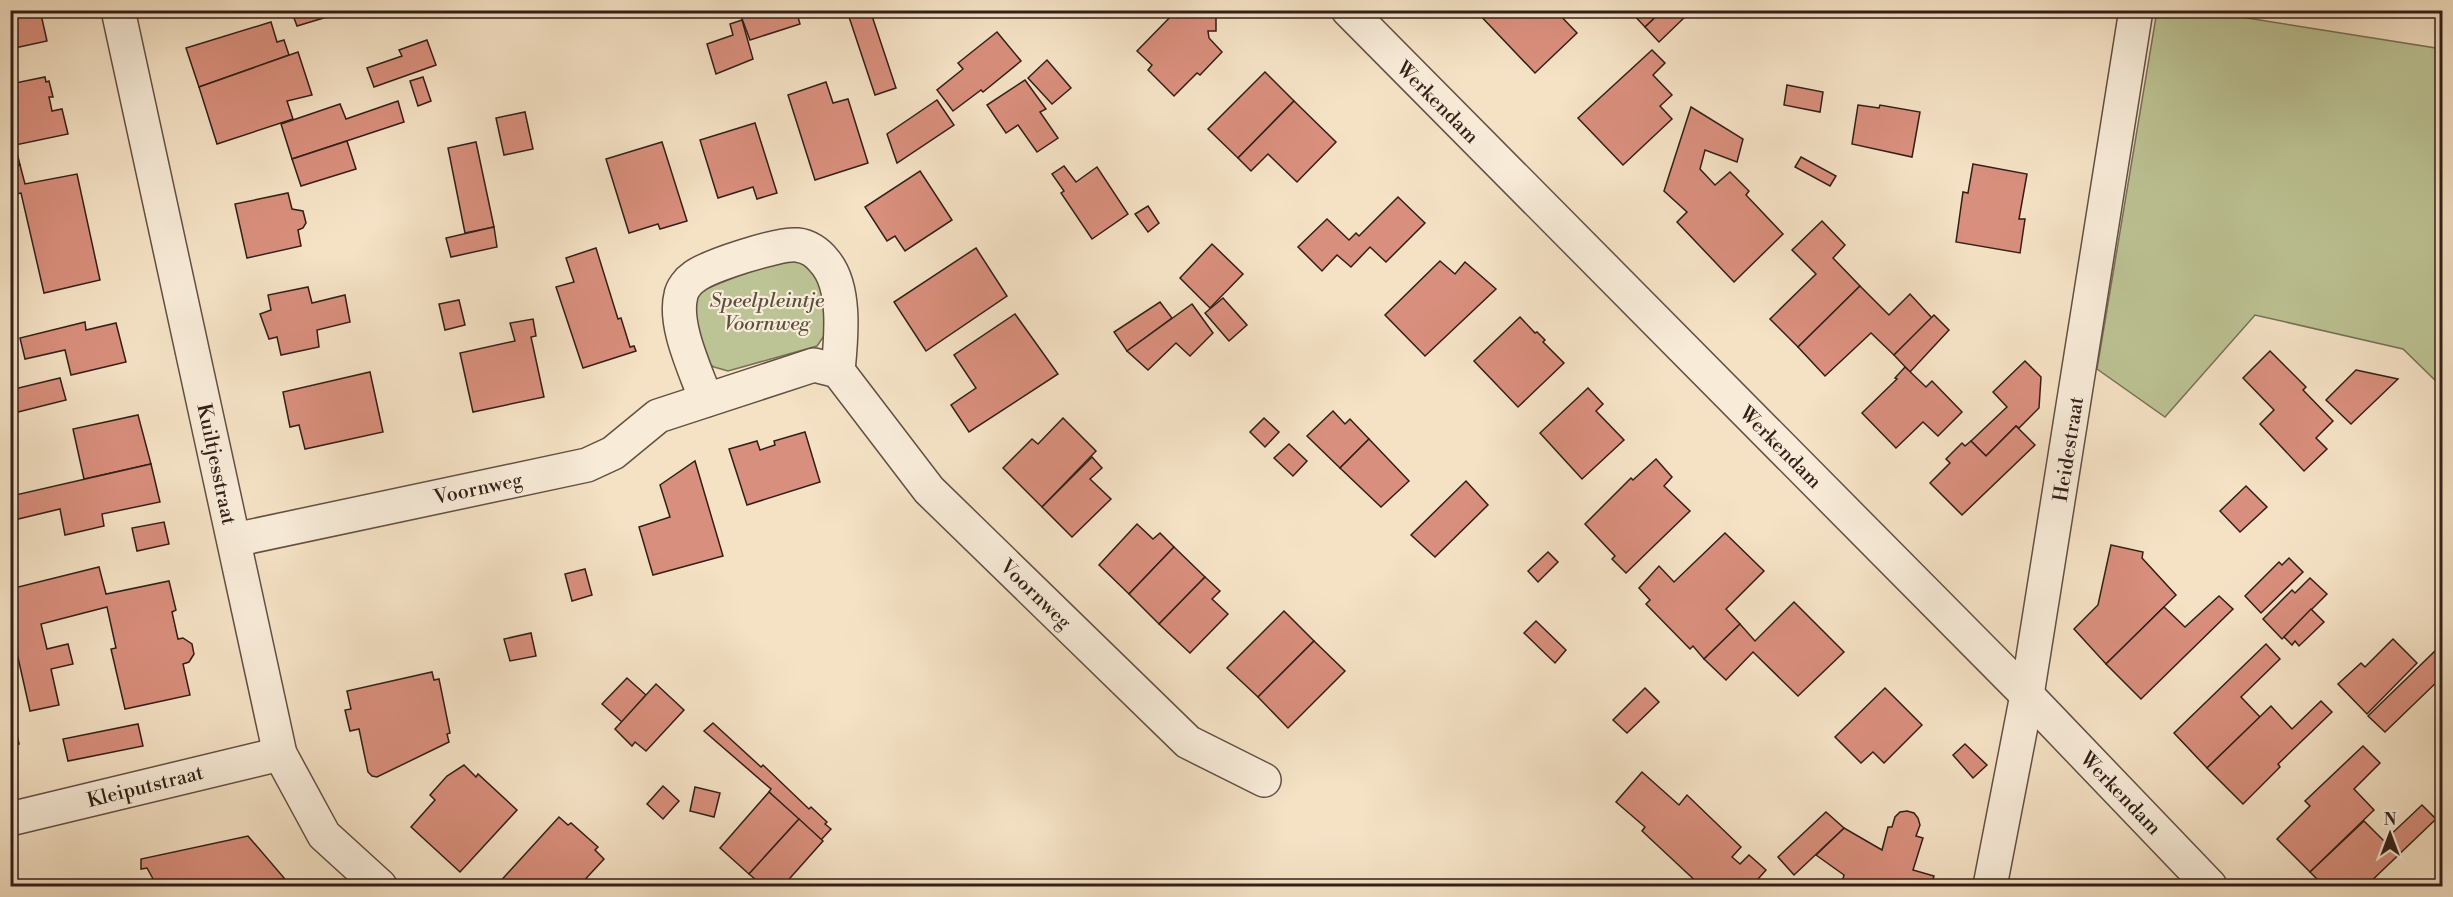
<svg xmlns="http://www.w3.org/2000/svg" width="2453" height="897" viewBox="0 0 2453 897" font-family="'Libre Bodoni',serif">
<style>
.green{fill:#bcc394;stroke:#777156;stroke-width:1.5}
.building{fill:#d98f7d;stroke:#321f18;stroke-width:1.5}
.lines{fill:none;stroke-linecap:round;stroke-linejoin:round}
.street-casing{stroke:#635043;stroke-width:36}
.street{stroke:#f8ecd9;stroke-width:33}
.labels{text-anchor:middle;stroke-width:4.5;stroke-linejoin:round;paint-order:stroke}
.street-label{font-size:20px;fill:#321f18;stroke:#f8ecd9}
.park-label{font-size:20px;font-style:italic;fill:#5b503d;stroke:#f8ecd9}
</style>
<rect width="100%" height="100%" fill="#f5e2c5"/>
<filter id="stains"><feTurbulence type="fractalNoise" baseFrequency=".00333" numOctaves="4"/><feColorMatrix values="0 0 0 0 .2 0 0 0 0 .09 0 0 0 0 .02 0 0 0 .5 -.17"/></filter>
<radialGradient id="worn" r=".72"><stop offset=".6" stop-color="#630" stop-opacity="0"/><stop offset="1" stop-color="#630" stop-opacity=".3"/></radialGradient>
<g class="green">
<polygon points="2157,11 2203,11 2442,49 2442,387 2403,349 2255,315 2165,417 2097,369"/>
<polygon points="795,257 814,265 826,293 830,327 817,346 728,371 714,367 704,361 692,296 701,285"/>
</g>
<g class="building">
<polygon points="10,10 40,10 47,41 10,49"/>
<polygon points="291,10 350,10 297,26"/>
<polygon points="756,10 796,10 800,24 750,40 741,16"/>
<polygon points="859,10 870,10 896,88 875,95 848,14"/>
<polygon points="1177,10 1216,10 1216,31 1208,31 1209,38 1222,52 1200,75 1197,73 1174,96 1148,70 1152,65 1137,51"/>
<polygon points="1475,10 1555,10 1577,33 1535,73"/>
<polygon points="1629,10 1663,10 1645,27"/>
<polygon points="1663,10 1683,10 1687,15 1659,42 1645,27"/>
<polygon points="742,20 753,59 716,74 707,44 733,35 730,24"/>
<polygon points="271,22 277,42 284,40 289,55 199,87 186,48"/>
<polygon points="997,32 1021,61 983,92 981,90 953,111 937,90 963,69 958,63"/>
<polygon points="427,40 436,65 374,87 367,68 402,56 399,50"/>
<polygon points="1652,50 1665,63 1653,75 1672,95 1660,106 1672,119 1623,165 1578,118"/>
<polygon points="298,52 312,95 287,101 293,119 217,144 199,87"/>
<polygon points="1047,60 1071,88 1052,104 1028,78"/>
<polygon points="1265,72 1294,101 1238,158 1208,129"/>
<polygon points="45,77 46,82 49,81 53,97 49,97 52,111 62,109 68,134 15,145 20,165 10,167 10,84"/>
<polygon points="423,77 431,101 418,106 410,81"/>
<polygon points="1025,80 1046,109 1040,112 1058,138 1037,152 1018,125 1006,133 987,105"/>
<polygon points="826,82 833,103 848,99 868,163 815,180 788,95"/>
<polygon points="1787,85 1823,92 1820,112 1784,105"/>
<polygon points="937,100 954,125 897,163 887,134"/>
<polygon points="398,101 404,122 292,159 281,124 340,104 346,119"/>
<polygon points="1294,101 1336,142 1297,182 1268,154 1251,171 1238,158"/>
<polygon points="1858,105 1879,108 1880,105 1920,112 1912,157 1852,144"/>
<polygon points="1691,107 1743,139 1737,162 1705,150 1700,169 1715,185 1730,172 1749,191 1746,195 1783,234 1734,282 1677,222 1687,212 1664,191"/>
<polygon points="525,112 533,149 504,155 496,118"/>
<polygon points="755,123 777,193 757,199 753,187 718,198 700,140"/>
<polygon points="347,141 356,169 301,186 292,159"/>
<polygon points="476,142 494,227 465,233 448,148"/>
<polygon points="662,142 687,221 660,229 658,224 629,233 606,159"/>
<polygon points="1801,157 1836,176 1830,186 1795,167"/>
<polygon points="1973,164 2027,174 2019,219 2025,219 2020,253 1956,242 1963,192 1968,193"/>
<polygon points="20,165 25,184 77,174 100,280 44,293 21,193 10,195 10,167"/>
<polygon points="1064,166 1076,182 1097,167 1128,214 1092,239 1061,193 1064,191 1052,174"/>
<polygon points="920,171 952,220 905,251 895,236 887,241 865,207"/>
<polygon points="288,193 292,209 303,211 306,223 303,228 298,230 301,246 247,258 235,204"/>
<polygon points="1398,197 1425,223 1386,262 1370,247 1351,267 1337,255 1322,271 1298,247 1327,219 1349,240 1356,233 1359,236"/>
<polygon points="1148,206 1159,223 1148,232 1135,214"/>
<polygon points="1822,221 1845,245 1833,258 1860,286 1798,347 1770,319 1816,274 1792,250"/>
<polygon points="494,227 497,247 451,257 446,238"/>
<polygon points="1212,244 1243,274 1210,308 1180,278"/>
<polygon points="596,248 618,319 621,318 630,347 634,346 636,351 583,368 556,287 574,282 566,258"/>
<polygon points="976,248 1007,296 926,351 894,302"/>
<polygon points="1440,261 1455,274 1465,262 1496,289 1425,356 1385,315"/>
<polygon points="1860,286 1889,315 1910,294 1932,318 1894,355 1871,333 1825,376 1798,347"/>
<polygon points="308,287 312,303 345,295 350,322 317,330 319,347 281,355 277,337 269,339 260,314 271,310 268,295"/>
<polygon points="1223,298 1247,325 1229,341 1205,313"/>
<polygon points="459,300 465,325 445,330 439,304"/>
<polygon points="1160,302 1172,318 1127,351 1114,332"/>
<polygon points="1192,304 1213,333 1190,356 1176,343 1148,370 1127,351"/>
<polygon points="1015,314 1058,374 969,432 951,405 976,388 954,355"/>
<polygon points="1934,315 1949,330 1910,372 1894,355"/>
<polygon points="1520,317 1535,333 1537,332 1545,340 1543,342 1564,363 1518,407 1474,361"/>
<polygon points="533,319 536,336 531,337 544,397 473,412 460,353 515,341 510,323"/>
<polygon points="85,322 86,330 116,323 126,362 71,375 65,350 25,359 20,338"/>
<polygon points="2270,351 2306,387 2303,390 2333,421 2316,438 2327,449 2304,471 2260,424 2274,410 2243,378"/>
<polygon points="2025,361 2041,377 2039,408 2019,428 2016,426 1986,456 1971,441 2007,407 1993,392"/>
<polygon points="1905,367 1926,387 1932,381 1962,412 1938,436 1923,422 1896,448 1862,413 1897,379 1895,378"/>
<polygon points="2356,370 2398,379 2351,424 2326,400"/>
<polygon points="370,372 383,432 305,449 299,425 290,427 283,392"/>
<polygon points="60,378 66,400 10,414 10,390"/>
<polygon points="1588,388 1603,404 1596,411 1624,440 1582,479 1540,433"/>
<polygon points="1333,411 1345,424 1350,419 1369,439 1340,468 1307,436"/>
<polygon points="138,415 151,464 84,479 73,429"/>
<polygon points="1063,418 1096,451 1042,507 1003,468 1032,439 1038,444"/>
<polygon points="1264,418 1279,432 1265,447 1250,432"/>
<polygon points="2016,426 2035,445 1962,515 1930,483 1950,463 1946,459 1962,443 1965,446 1971,441 1986,456"/>
<polygon points="805,432 820,482 747,505 729,449 757,441 760,450 775,445 774,441"/>
<polygon points="1369,439 1409,481 1381,507 1340,468"/>
<polygon points="1289,444 1307,461 1293,476 1274,458"/>
<polygon points="1092,457 1102,468 1090,479 1111,499 1072,537 1042,507"/>
<polygon points="1656,459 1672,477 1664,486 1690,511 1626,573 1612,559 1615,556 1585,524 1631,478 1633,480"/>
<polygon points="695,461 723,556 653,575 639,527 670,517 660,485"/>
<polygon points="151,464 160,502 102,514 104,526 65,535 60,509 10,521 11,496"/>
<polygon points="1466,481 1488,505 1435,557 1411,535"/>
<polygon points="2246,486 2267,507 2240,532 2220,511"/>
<polygon points="164,522 169,544 137,551 132,528"/>
<polygon points="1137,524 1153,539 1160,533 1174,547 1129,594 1099,565"/>
<polygon points="1725,533 1764,571 1726,609 1740,624 1704,659 1693,646 1690,649 1646,604 1650,600 1639,588 1659,566 1674,582"/>
<polygon points="2111,545 2143,552 2142,558 2176,595 2106,664 2074,629 2098,605"/>
<polygon points="1174,547 1205,577 1159,624 1129,594"/>
<polygon points="1548,552 1558,562 1538,582 1528,571"/>
<polygon points="2289,558 2303,572 2261,613 2245,596 2279,562 2282,565"/>
<polygon points="99,567 106,594 169,581 176,610 172,612 178,639 183,638 192,644 194,654 189,662 183,664 190,695 125,709 111,649 116,648 107,607 41,624 47,649 68,644 73,664 51,669 59,705 30,711 10,622 10,589"/>
<polygon points="585,569 592,595 572,601 565,574"/>
<polygon points="1205,577 1220,591 1212,599 1228,614 1190,653 1159,624"/>
<polygon points="2310,578 2327,594 2282,639 2263,619 2292,590 2295,593"/>
<polygon points="2219,596 2233,609 2141,699 2106,664 2164,607 2185,627"/>
<polygon points="1794,602 1844,652 1798,696 1753,652 1726,680 1704,659 1740,624 1755,641"/>
<polygon points="2311,609 2324,622 2299,646 2295,641 2292,645 2284,637"/>
<polygon points="1284,611 1314,641 1258,697 1227,668"/>
<polygon points="1536,621 1566,650 1555,663 1524,633"/>
<polygon points="531,633 536,656 510,661 504,639"/>
<polygon points="2393,639 2417,663 2367,714 2338,684 2361,663 2365,667"/>
<polygon points="2442,640 2442,677 2385,732 2368,716 2438,648 2437,646"/>
<polygon points="1314,641 1345,671 1288,728 1258,697"/>
<polygon points="2266,644 2280,659 2241,697 2260,717 2207,768 2174,733"/>
<polygon points="432,672 434,680 439,679 450,733 447,734 449,742 377,777 372,776 368,772 359,729 350,731 345,710 351,709 347,691"/>
<polygon points="627,678 646,695 622,722 602,704"/>
<polygon points="656,684 684,710 646,751 635,742 632,746 615,729"/>
<polygon points="1645,688 1659,702 1627,733 1613,720"/>
<polygon points="1885,688 1922,725 1884,763 1873,752 1861,763 1835,737"/>
<polygon points="2321,701 2332,712 2278,764 2280,767 2243,804 2207,768 2271,706 2292,729"/>
<polygon points="10,708 19,744 10,746"/>
<polygon points="713,723 761,767 763,765 809,809 811,807 827,822 825,824 831,829 821,840 769,792 771,789 704,731"/>
<polygon points="138,724 143,746 68,761 63,739"/>
<polygon points="1965,744 1987,765 1973,778 1953,755"/>
<polygon points="2363,746 2380,763 2354,789 2374,810 2310,872 2277,839 2310,806 2305,801"/>
<polygon points="464,765 476,777 478,774 517,810 460,872 411,827 435,800 430,795 447,776"/>
<polygon points="1642,772 1679,805 1687,795 1741,847 1732,857 1740,864 1749,855 1766,870 1758,879 1761,882 1757,886 1701,886 1642,831 1645,827 1616,802"/>
<polygon points="663,786 679,801 663,819 647,804"/>
<polygon points="695,787 720,793 714,817 690,811"/>
<polygon points="769,792 799,819 749,874 720,848"/>
<polygon points="2422,805 2436,819 2366,886 2324,886 2310,872 2364,821 2384,841"/>
<polygon points="1907,811 1914,813 1918,818 1920,825 1916,836 1923,838 1913,870 1934,876 1931,886 1841,886 1844,875 1816,855 1844,828 1882,850 1888,827 1892,827 1895,817 1900,812"/>
<polygon points="1826,812 1844,828 1794,875 1778,857"/>
<polygon points="559,817 568,825 571,823 598,847 595,850 604,859 579,886 496,886"/>
<polygon points="799,819 823,841 783,886 763,886 749,874"/>
<polygon points="248,836 285,879 192,886 157,886 147,868 141,869 141,859"/>
</g>
<g class="lines">
<defs>
<g id="street">
<polyline points="118,10 280,754 324,835 380,886"/>
<polyline points="1348,10 2027,695 2210,886"/>
<path d="M706,400C696,371 673,325 681,295C682,289 688,281 694,277C708,266 779,243 797,245C808,246 818,253 824,261C847,286 841,340 838,371"/>
<polyline points="234,540 587,465 613,453 658,416 814,365 838,371 929,490 1188,742 1264,780"/>
<polyline points="10,819 280,754"/>
<polyline points="1990,886 2027,695 2136,10"/>
</g>
</defs>
<use href="#street" class="street-casing"/>
<use href="#street" class="street"/>
</g>
<g class="labels">
<g class="street-label">
<text transform="translate(1438 102) rotate(45)" y="7">Werkendam</text>
<text transform="translate(1781 447) rotate(45)" y="7">Werkendam</text>
<text transform="translate(2068 449) rotate(-81)" y="7">Heidestraat</text>
<text transform="translate(217 464) rotate(78)" y="7">Kuiltjesstraat</text>
<text transform="translate(478 488) rotate(-12)" y="7">Voornweg</text>
<text transform="translate(1036 594) rotate(44)" y="7">Voornweg</text>
<text transform="translate(145 786) rotate(-14)" y="7">Kleiputstraat</text>
<text transform="translate(2121 793) rotate(46)" y="7">Werkendam</text>
</g>
<g class="park-label">
<text x="767" y="307">Speelpleintje<tspan x="767" dy="23">Voornweg</tspan></text>
</g>
</g>
<rect width="2453" height="897" fill="none" stroke="#f5e2c5" stroke-width="36"/>
<rect x="12" y="12" width="2429" height="873" fill="none" stroke="#321f18" stroke-width="3"/>
<rect x="18" y="18" width="2417" height="861" fill="none" stroke="#321f18" stroke-width="1.5"/>
<g transform="translate(2390 834)" stroke="#f8ecd9" stroke-width="4.5" paint-order="stroke">
<path d="M0-4.5L10 22L0 15L-10 22Z" fill="#321f18"/>
<text y="-9" font-size="16" font-weight="bold" text-anchor="middle" fill="#321f18">N</text>
</g>
<rect width="100%" height="100%" filter="url(#stains)"/>
<rect width="100%" height="100%" fill="url(#worn)"/>
</svg>
